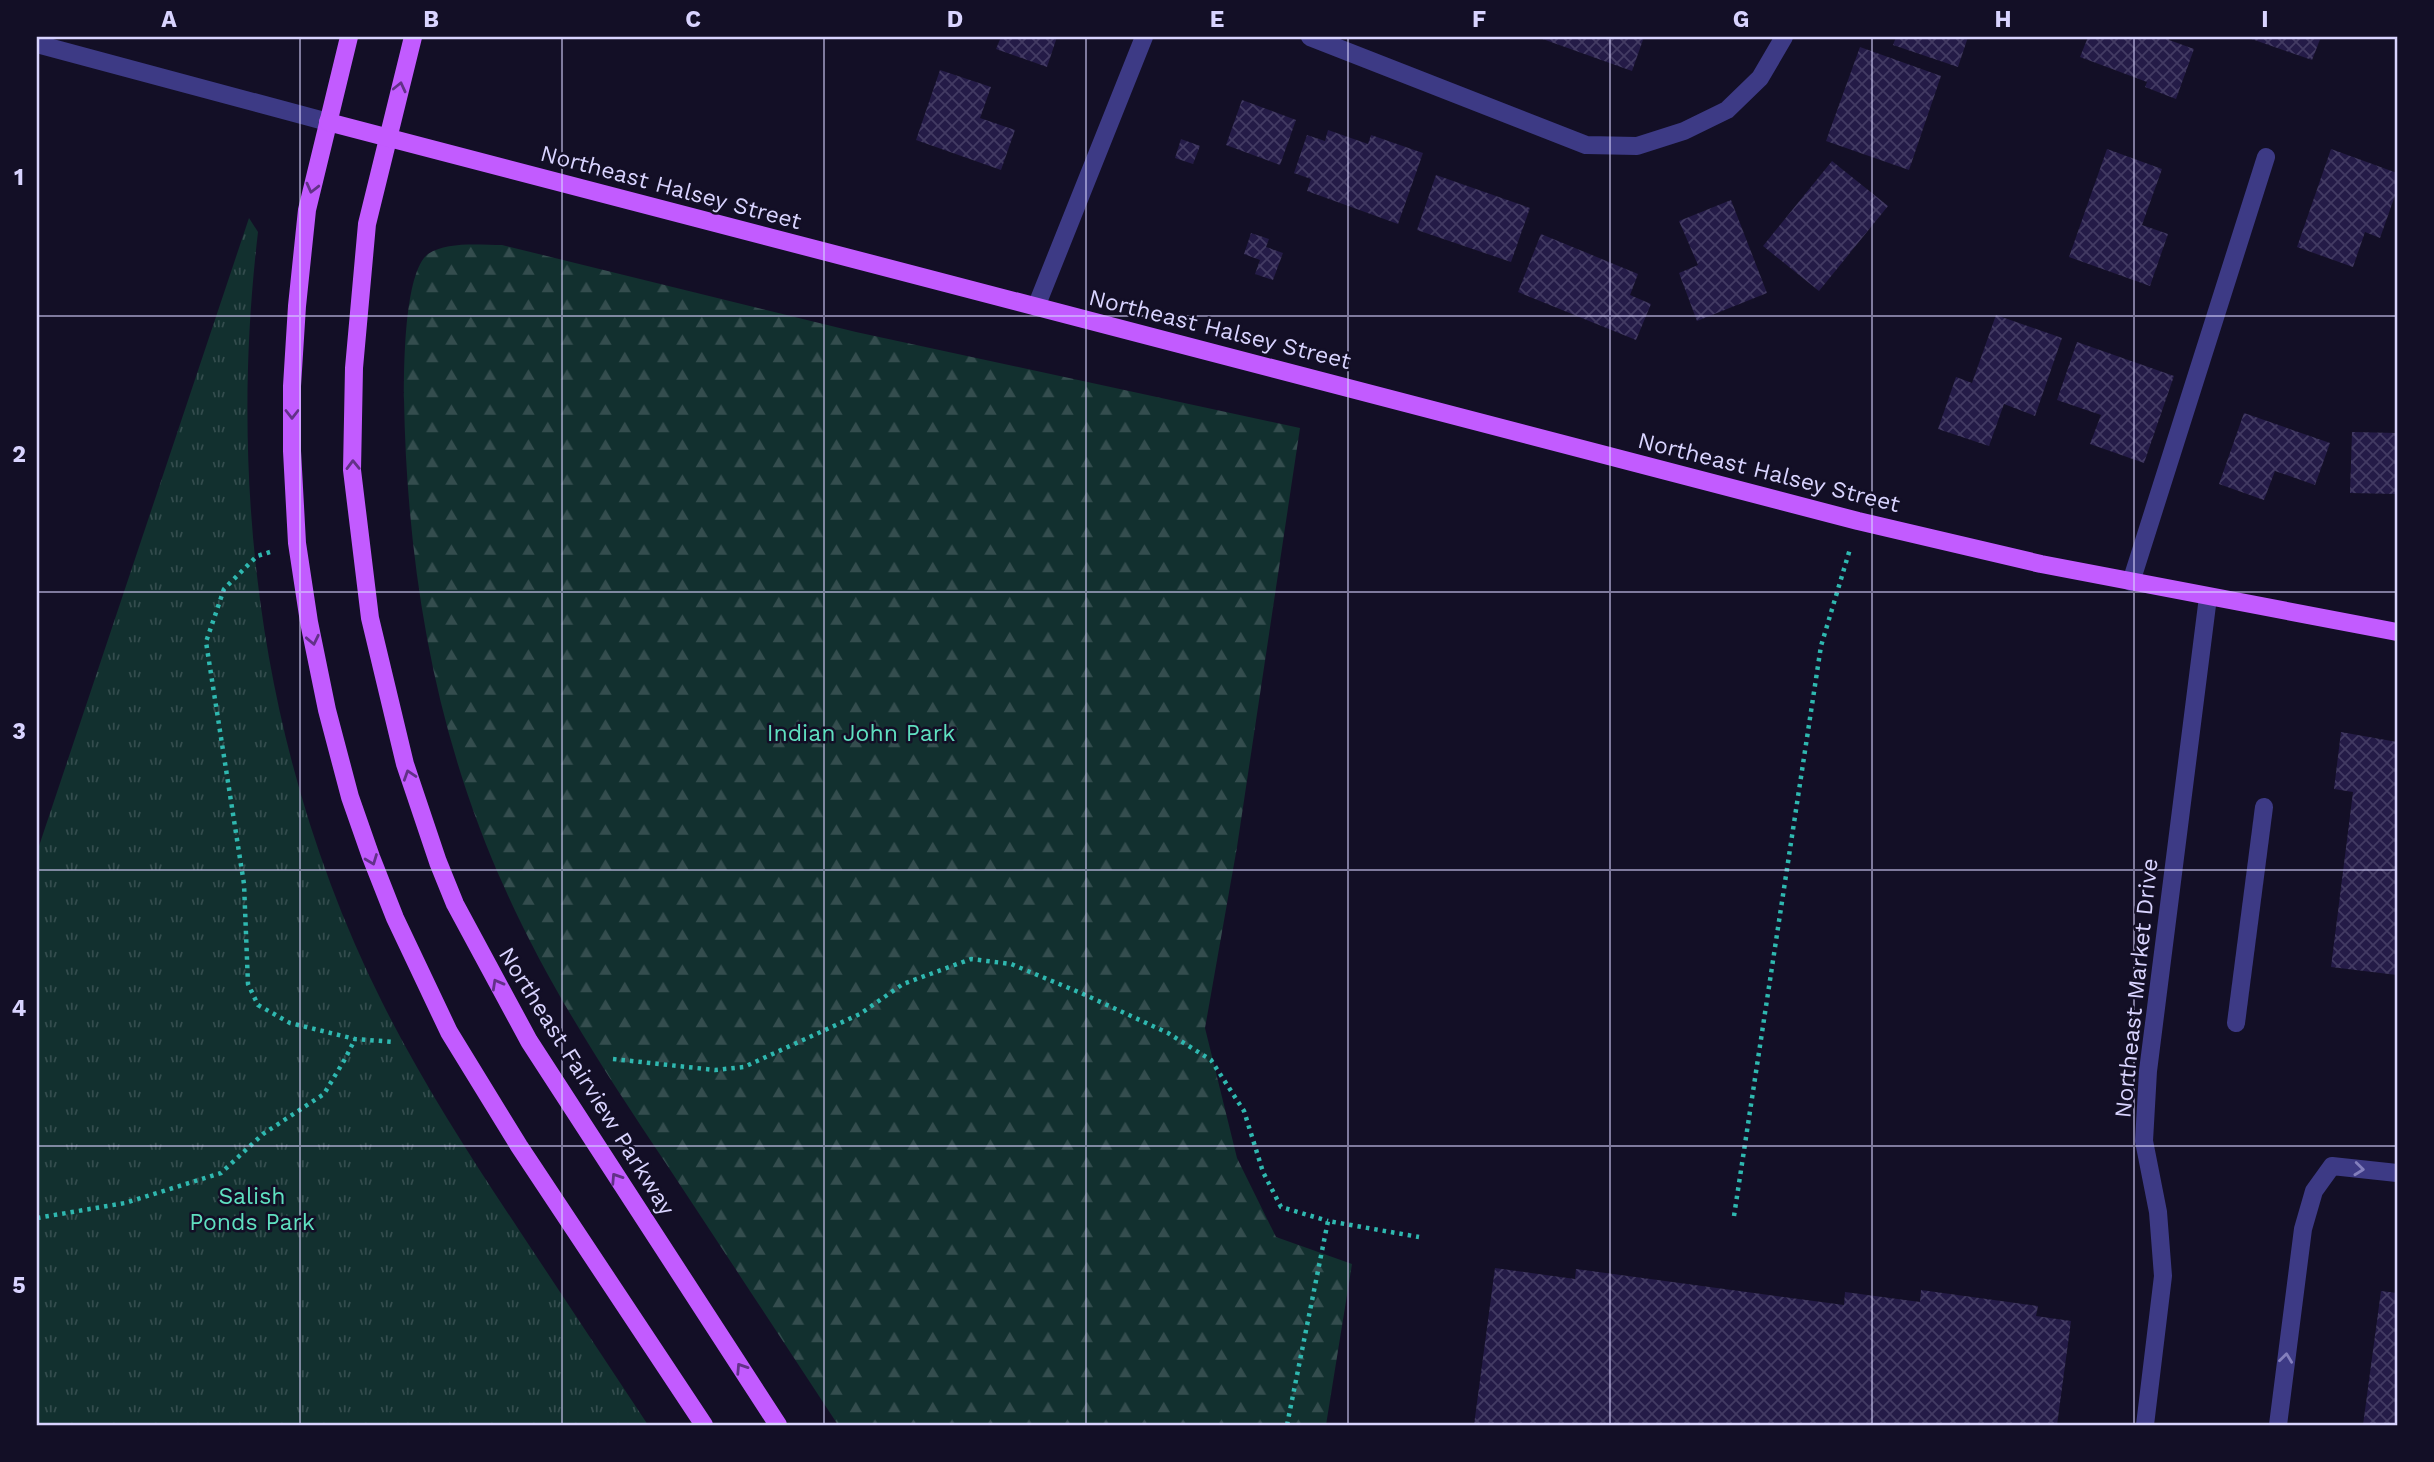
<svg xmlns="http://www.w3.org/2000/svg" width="2434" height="1462" viewBox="0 0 2434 1462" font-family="'Work Sans',sans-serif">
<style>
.grass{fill:url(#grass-tufts)}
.forest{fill:url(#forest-firs)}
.building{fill:url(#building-cross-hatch)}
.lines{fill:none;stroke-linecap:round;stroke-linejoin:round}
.path{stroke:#2fb8b0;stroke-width:4.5;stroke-dasharray:3.5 5;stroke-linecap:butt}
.minor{stroke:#3d3a85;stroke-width:18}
.major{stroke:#c25bff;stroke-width:18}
.oneway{stroke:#623188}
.oneway2{stroke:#837fbc}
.grid{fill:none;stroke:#d9d4ff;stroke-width:2;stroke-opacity:0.55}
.labels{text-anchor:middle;stroke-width:5;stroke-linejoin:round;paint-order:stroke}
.street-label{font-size:23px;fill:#d9d4ff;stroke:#130f26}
.park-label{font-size:23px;fill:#5fe0c0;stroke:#130f26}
.neatline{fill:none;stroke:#d9d4ff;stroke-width:2.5}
.grid-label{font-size:23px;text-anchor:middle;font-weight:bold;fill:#d9d4ff}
</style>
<defs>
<pattern id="grass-tufts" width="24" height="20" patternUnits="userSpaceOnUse" patternTransform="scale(1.75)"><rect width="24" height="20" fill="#12302f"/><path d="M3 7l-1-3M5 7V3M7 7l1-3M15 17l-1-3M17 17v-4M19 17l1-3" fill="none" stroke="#344d4e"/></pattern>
<pattern id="forest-firs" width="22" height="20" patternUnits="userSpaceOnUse" patternTransform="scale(1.75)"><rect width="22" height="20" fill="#12302f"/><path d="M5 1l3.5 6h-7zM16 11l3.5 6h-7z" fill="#344d4e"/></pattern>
<pattern id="building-cross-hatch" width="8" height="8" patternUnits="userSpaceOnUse" patternTransform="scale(1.75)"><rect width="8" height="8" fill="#241b47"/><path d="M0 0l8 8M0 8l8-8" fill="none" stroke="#433b63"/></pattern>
</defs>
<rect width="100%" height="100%" fill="#130f26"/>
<path class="grass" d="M249,218L258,232C227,494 263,764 382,1002C422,1082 470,1156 519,1230C562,1295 605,1360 648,1425H37V852Z"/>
<path class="forest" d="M502,245L856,332L1300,428L1237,847L1205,1028L1237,1158L1276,1237L1352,1264L1326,1425H838C781,1338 723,1250 665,1162C607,1075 549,987 506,891C435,736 407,569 404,399C404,369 404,272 428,254C447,241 481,245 502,245Z"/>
<g class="building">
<polygon points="1001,37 1057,37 1047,67 996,49"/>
<polygon points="1537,37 1644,37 1632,71"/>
<polygon points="1896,37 1968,37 1958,67 1893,45"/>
<polygon points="2088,37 2171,37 2169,40 2194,49 2176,99 2145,87 2147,82 2080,57"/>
<polygon points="2246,37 2321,37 2312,60"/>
<polygon points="1860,47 1941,76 1909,170 1826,141"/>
<polygon points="940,70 991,87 980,118 1015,130 1001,170 916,140"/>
<polygon points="1242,100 1296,120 1280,165 1226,145"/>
<polygon points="1328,130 1368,144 1371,135 1423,153 1398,224 1307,191 1311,179 1294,173 1307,135 1325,141"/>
<polygon points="1181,139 1200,146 1193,164 1175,158"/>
<polygon points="2107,149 2162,169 2142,225 2168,234 2150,286 2069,257"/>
<polygon points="2331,149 2397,173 2397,190 2380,238 2365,232 2353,267 2297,247"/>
<polygon points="1832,161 1888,206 1819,291 1763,246"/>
<polygon points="1436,175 1530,208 1511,262 1417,230"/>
<polygon points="1731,200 1767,293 1697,321 1679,273 1698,265 1679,221"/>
<polygon points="1251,233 1269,239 1266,247 1283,253 1273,280 1255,274 1260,260 1244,254"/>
<polygon points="1541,234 1638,274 1630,295 1651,304 1636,340 1518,292"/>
<polygon points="1996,315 2062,338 2035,416 2004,404 1989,446 1938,429 1956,377 1972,383"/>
<polygon points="2077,342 2174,376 2144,463 2090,444 2101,415 2057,400"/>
<polygon points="2244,413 2330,443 2315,485 2275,471 2264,500 2219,484"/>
<polygon points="2352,432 2397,433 2397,494 2350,493"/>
<polygon points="2341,732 2397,742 2397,975 2331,967 2353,792 2334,789"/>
<polygon points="1495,1268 1575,1279 1576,1269 1844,1305 1845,1292 1920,1302 1921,1290 2038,1306 2036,1316 2071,1321 2057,1425 1474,1425"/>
<polygon points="2381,1291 2397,1293 2397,1425 2363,1425"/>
</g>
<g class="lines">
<g class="path">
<polyline points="270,552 257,556 224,589 206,642 244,884 248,984 258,1005 290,1023 355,1039 394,1042"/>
<polyline points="613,1059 715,1070 744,1067 860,1014 903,984 971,959 1011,964 1081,993 1168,1033 1211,1060 1244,1111 1263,1172 1281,1207 1328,1221"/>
<polyline points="1734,1216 1821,646 1850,549"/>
<polyline points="37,1218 125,1203 221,1173 263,1134 324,1094 345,1059 355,1039"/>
<polyline points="1287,1425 1328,1221 1419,1237"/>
</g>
<g class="minor">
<polyline points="1310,37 1586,145 1637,146 1684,131 1727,110 1760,78 1784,37"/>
<polyline points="37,44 328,122"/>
<polyline points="1036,307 1144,37"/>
<polyline points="2131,582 2266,157"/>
<polyline points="2236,1023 2264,807"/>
<polyline points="2145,1425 2163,1276 2158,1212 2144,1141 2148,1071 2208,597"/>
<polyline points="2278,1425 2303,1229 2314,1191 2332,1166 2397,1173"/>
</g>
<g class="major">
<polyline points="349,37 307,210 297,306 292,386 292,451 297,543 309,622 327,710 350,797 371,857 395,918 449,1032 519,1146 704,1425"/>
<polyline points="413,37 367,224 354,368 352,470 370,618 405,764 438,862 455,904 529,1041 778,1425"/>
<polyline points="328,122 1858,521 2041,564 2397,632"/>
</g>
</g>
<defs><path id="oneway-chevron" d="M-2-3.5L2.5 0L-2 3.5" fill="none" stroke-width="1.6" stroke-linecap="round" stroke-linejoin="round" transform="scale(1.75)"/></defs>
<g class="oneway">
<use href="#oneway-chevron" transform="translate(400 87) rotate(-77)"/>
<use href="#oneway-chevron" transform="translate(312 188) rotate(104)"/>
<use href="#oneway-chevron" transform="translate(292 414) rotate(90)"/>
<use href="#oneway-chevron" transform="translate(353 465) rotate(-91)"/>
<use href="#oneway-chevron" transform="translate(313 640) rotate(78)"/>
<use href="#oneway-chevron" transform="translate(409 775) rotate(-108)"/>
<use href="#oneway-chevron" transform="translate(372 860) rotate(69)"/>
<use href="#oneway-chevron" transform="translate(497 984) rotate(-119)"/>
<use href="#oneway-chevron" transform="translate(616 1178) rotate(-123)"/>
<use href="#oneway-chevron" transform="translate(741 1368) rotate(-123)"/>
</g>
<g class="oneway2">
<use href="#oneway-chevron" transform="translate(2359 1169) rotate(6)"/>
<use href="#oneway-chevron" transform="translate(2286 1358) rotate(-83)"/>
</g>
<path class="grid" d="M300,37V1425M562,37V1425M824,37V1425M1086,37V1425M1348,37V1425M1610,37V1425M1872,37V1425M2134,37V1425M37,316H2397M37,592H2397M37,870H2397M37,1146H2397"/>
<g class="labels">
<g class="street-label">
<text transform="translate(671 187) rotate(15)" y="8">Northeast Halsey Street</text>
<text transform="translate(1220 329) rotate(14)" y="8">Northeast Halsey Street</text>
<text transform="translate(1769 472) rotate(14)" y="8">Northeast Halsey Street</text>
<text transform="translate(2136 988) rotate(-84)" y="8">Northeast Market Drive</text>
<text transform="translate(587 1081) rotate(58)" y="8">Northeast Fairview Parkway</text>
</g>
<g class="park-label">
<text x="861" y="741">Indian John Park</text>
<text x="252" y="1204">Salish<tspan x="252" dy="26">Ponds Park</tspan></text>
</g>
</g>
<rect width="2434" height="1462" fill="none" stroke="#130f26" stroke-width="77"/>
<rect x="38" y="38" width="2358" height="1386" class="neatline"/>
<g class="grid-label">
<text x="169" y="27">A</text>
<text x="431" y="27">B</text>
<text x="693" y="27">C</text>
<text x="955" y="27">D</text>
<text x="1217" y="27">E</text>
<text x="1479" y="27">F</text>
<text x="1741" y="27">G</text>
<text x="2003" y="27">H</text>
<text x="2265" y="27">I</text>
<text x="19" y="185">1</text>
<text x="19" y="462">2</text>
<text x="19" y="739">3</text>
<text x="19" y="1016">4</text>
<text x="19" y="1293">5</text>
</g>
</svg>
